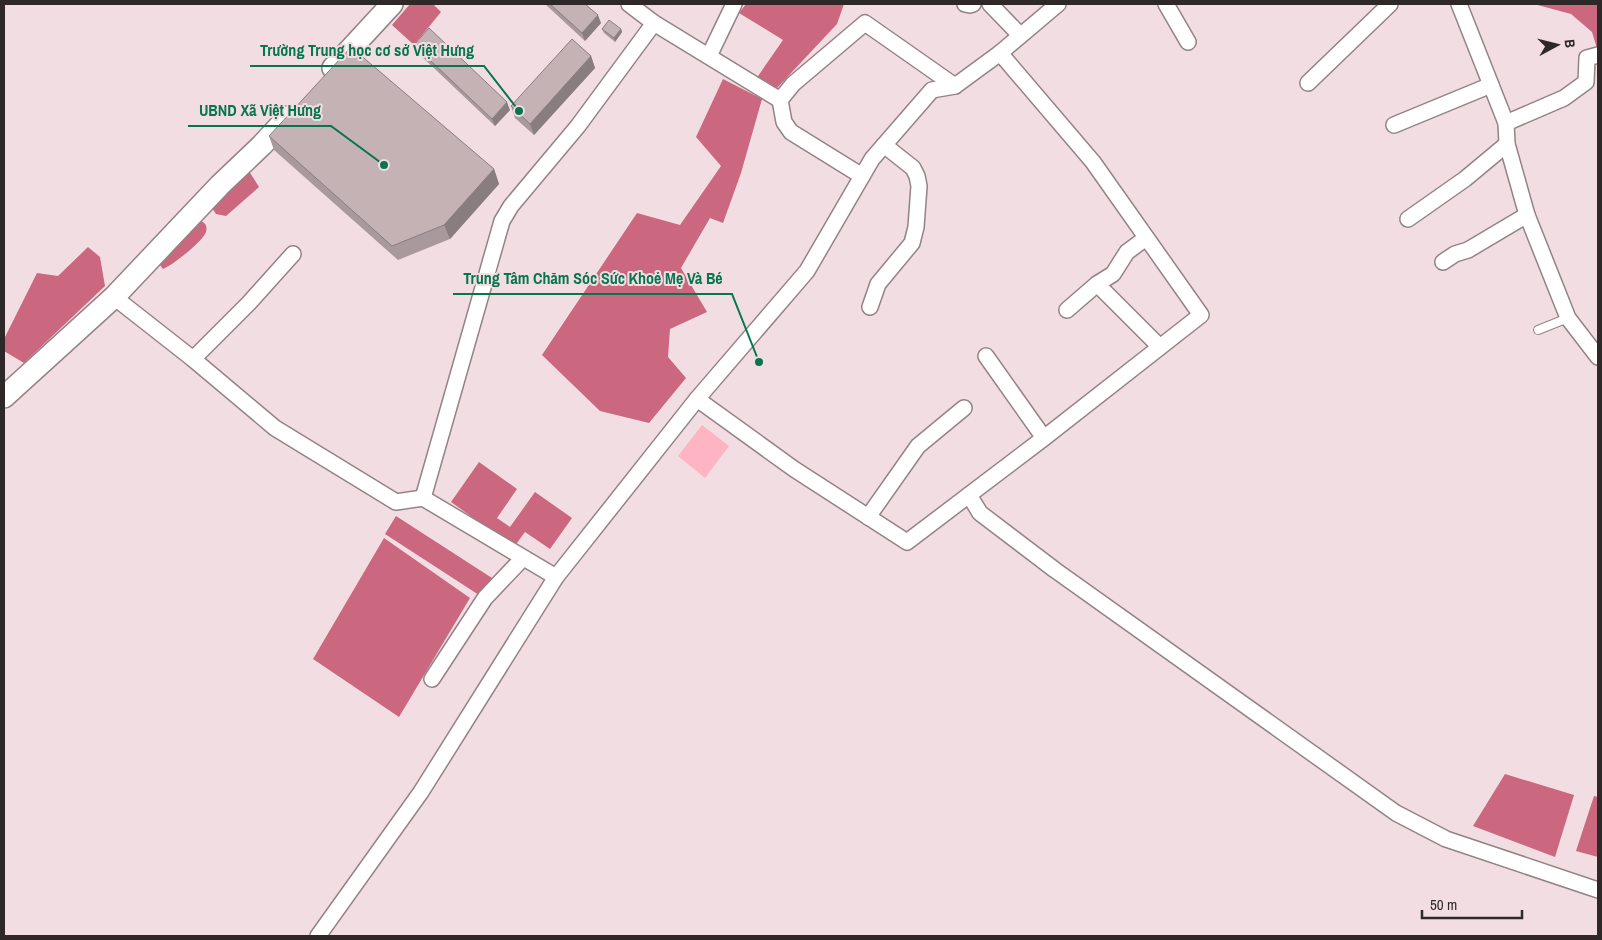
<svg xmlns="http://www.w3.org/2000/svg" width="1602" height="940" viewBox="0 0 1602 940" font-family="'Archivo Narrow',sans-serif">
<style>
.green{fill:#ffb4c3}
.water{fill:#cb677e}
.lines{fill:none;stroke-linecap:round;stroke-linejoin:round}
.service-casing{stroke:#948386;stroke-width:10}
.minor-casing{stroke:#948386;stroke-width:18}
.secondary-casing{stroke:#948386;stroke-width:24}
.service{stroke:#fff;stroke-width:8}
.minor{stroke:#fff;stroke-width:15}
.secondary{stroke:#fff;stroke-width:21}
.wall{fill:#a9999c}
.shaded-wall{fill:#8a7d7f}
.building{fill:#c5b2b5;stroke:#8a7d7f}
.leader{fill:none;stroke:#07754e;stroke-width:2}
.callout-dot{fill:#07754e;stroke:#f2dee2;stroke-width:2}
.callout-label{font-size:16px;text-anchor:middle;font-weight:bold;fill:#07754e;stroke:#f2dee2;stroke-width:4;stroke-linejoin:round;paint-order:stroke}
</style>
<rect width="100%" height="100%" fill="#f2dee2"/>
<polygon class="green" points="702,425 729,446 705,478 678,456"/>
<g class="water">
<polygon points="410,4 433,4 441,12 414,45 392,25"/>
<polygon points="746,4 844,4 837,24 777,88 756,79 783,40 739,13"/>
<polygon points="1534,4 1598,4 1598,52 1592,32 1571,14"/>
<polygon points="723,79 762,99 741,173 723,223 710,218 681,268 707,312 670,329 668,357 686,378 649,423 600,411 542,355 637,213 680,225 721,166 696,137"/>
<polygon points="247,168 259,187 226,216 216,214 210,205"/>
<path d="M199,220C204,222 208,225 206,232C203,241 173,265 163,269L156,260Z"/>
<polygon points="88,247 100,257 105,286 24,363 4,351 4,339 37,273 58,276"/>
<polygon points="479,462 517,489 497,518 510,527 535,492 572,518 550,549 525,532 514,547 451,502"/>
<polygon points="396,516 492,578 479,595 385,534"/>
<polygon points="384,538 470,598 399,717 313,659"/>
<polygon points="1505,774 1574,795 1555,857 1473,826"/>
<polygon points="1594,796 1598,797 1598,857 1576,851"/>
</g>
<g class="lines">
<defs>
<polyline id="service" points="1538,330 1568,318"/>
<g id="minor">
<polyline points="629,4 654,23 780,100"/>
<polyline points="965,4 970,5 973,4"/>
<polyline points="990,4 1020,35"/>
<polyline points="1166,4 1188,42"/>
<polyline points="1459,4 1506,123 1507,144 1527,215 1568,318 1598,357"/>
<polyline points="709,56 734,4"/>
<polyline points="1308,83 1390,4"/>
<polyline points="1506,123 1564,98 1586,82 1587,58 1598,55"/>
<polyline points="1394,125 1491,85"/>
<polyline points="862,176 791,132 784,122 780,100 793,84 865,23 955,86"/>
<polyline points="1408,219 1465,179 1507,144"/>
<polyline points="1443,262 1455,254 1468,250 1527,215"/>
<polyline points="1097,284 1160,347"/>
<polyline points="114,297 193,359 275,428 396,502 423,498 556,577"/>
<polyline points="870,307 878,284 912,243 916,227 919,186 917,176 913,168 884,145"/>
<polyline points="1067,310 1097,284 1113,274 1127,252 1146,238"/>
<polyline points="986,356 1044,438"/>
<polyline points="193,359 249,303 293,254"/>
<polyline points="697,399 794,469 907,542 1044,438 1201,315 1093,162 1000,53"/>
<polyline points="969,495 980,513 1055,570 1396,813 1446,839 1598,890"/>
<polyline points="423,498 502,221 511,206 578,126 654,23"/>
<polyline points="868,517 918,446 964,408"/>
<polyline points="432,679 485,598 523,558"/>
<polyline points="318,936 421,792 556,577 697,399 807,271 872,159 932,90 955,86 1000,53 1058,4"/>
</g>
<g id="secondary">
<polyline points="333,68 392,4"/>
<polyline points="4,397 114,297 220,185 262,145 288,117"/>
</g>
</defs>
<use href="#service" class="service-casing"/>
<use href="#minor" class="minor-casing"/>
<use href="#secondary" class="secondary-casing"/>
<use href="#service" class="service"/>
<use href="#minor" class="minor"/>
<use href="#secondary" class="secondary"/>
</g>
<g class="wall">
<polygon points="545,4 585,4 601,23 585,41"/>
<polygon points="602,29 621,29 622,32 615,42 604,33"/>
<polygon points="414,45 510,110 495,126 417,52"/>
<polygon points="591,56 595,68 534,135 515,118 511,106"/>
<polygon points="269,136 494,169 499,184 450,239 398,260 274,150"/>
</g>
<g class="shaded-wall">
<polygon points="598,15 601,23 585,41 582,33"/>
<polygon points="621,29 622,32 615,42 614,38"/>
<polygon points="591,56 595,68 534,135 530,124"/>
<polygon points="507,102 510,110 495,126 492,119"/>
<polygon points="494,169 499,184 450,239 444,225"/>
</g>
<g class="building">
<polygon points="550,4 585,4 598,15 582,33"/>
<polygon points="609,20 621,29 614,38 602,29"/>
<polygon points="429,28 507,102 492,119 414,45"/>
<polygon points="572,39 591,56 530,124 511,106"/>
<polygon points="351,47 494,169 444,225 392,246 269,136"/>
</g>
<path class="leader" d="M519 111L484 66H250M384 165L331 126H188M759 362L732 294H453"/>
<g class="callout-dot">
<circle cx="519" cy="111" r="5"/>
<circle cx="384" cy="165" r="5"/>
<circle cx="759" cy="362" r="5"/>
</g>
<g class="callout-label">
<text x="367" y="56">Trường Trung học cơ sở Việt Hưng</text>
<text x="260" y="116">UBND Xã Việt Hưng</text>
<text x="593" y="284">Trung Tâm Chăm Sóc Sức Khoẻ Mẹ Và Bé</text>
</g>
<rect width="1602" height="940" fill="none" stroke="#2f2829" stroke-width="10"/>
<g transform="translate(1557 45) rotate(83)" stroke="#f2dee2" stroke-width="4" paint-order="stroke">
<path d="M0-4L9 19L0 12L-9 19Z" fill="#2f2829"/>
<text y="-8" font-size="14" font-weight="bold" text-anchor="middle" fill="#2f2829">B</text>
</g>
<path d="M1422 910v8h100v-8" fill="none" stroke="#2f2829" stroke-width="2.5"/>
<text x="1430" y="910" font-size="15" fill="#2f2829" stroke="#f2dee2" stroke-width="4" paint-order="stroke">50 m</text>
</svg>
